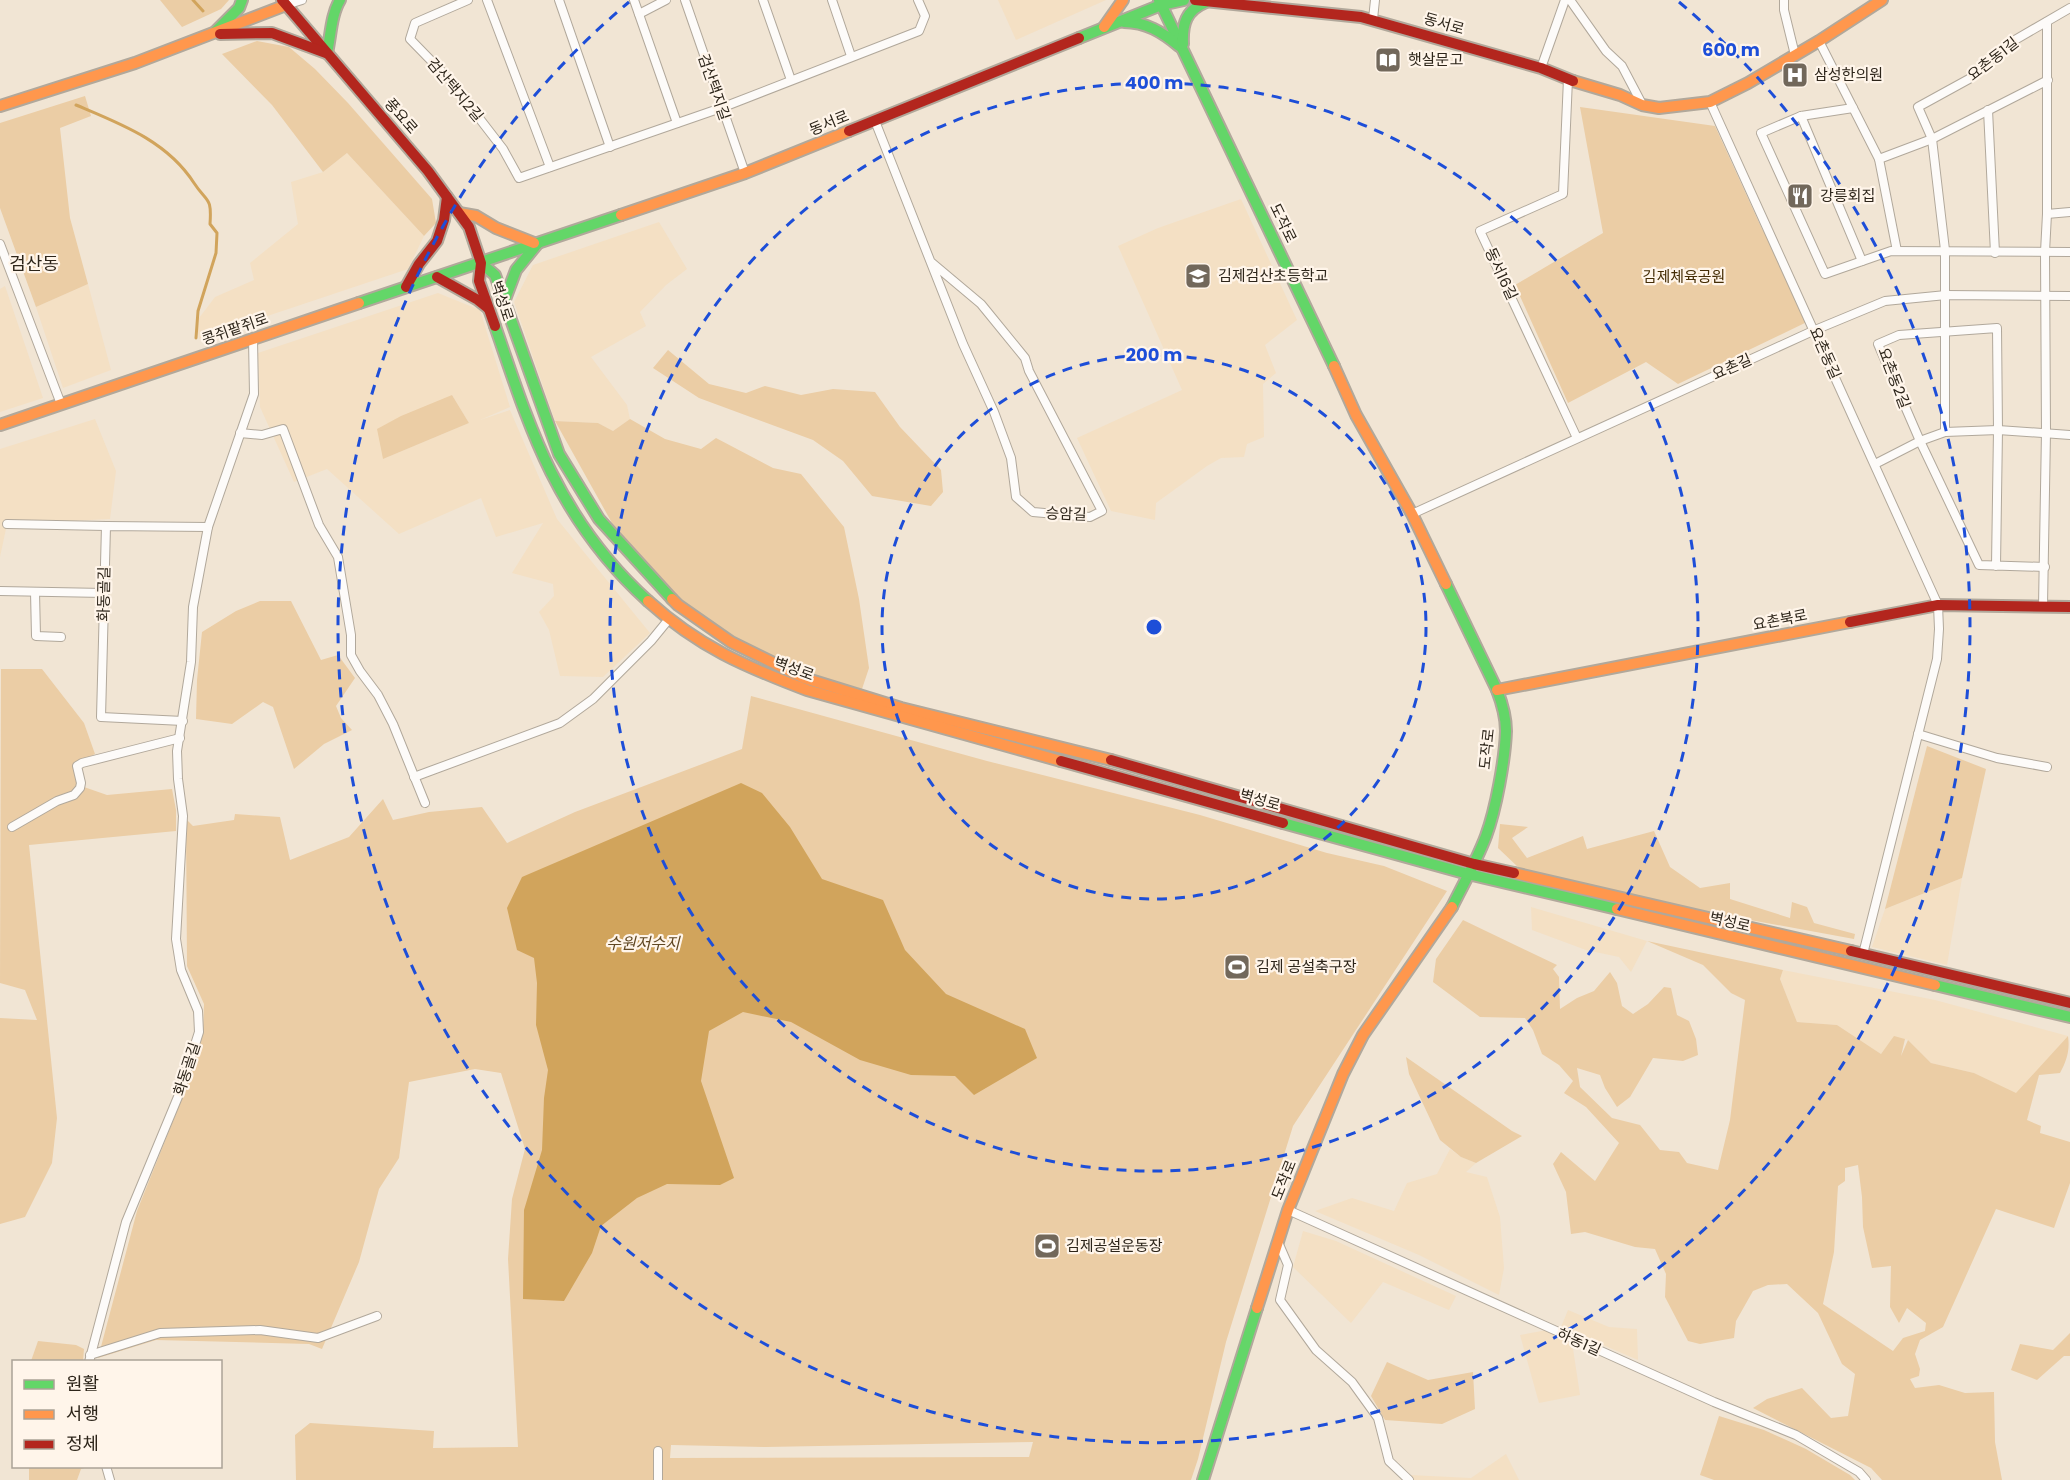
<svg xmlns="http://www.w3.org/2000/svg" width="2070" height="1480" viewBox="0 0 2070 1480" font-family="Poppins,'Noto Sans KR',sans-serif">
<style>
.built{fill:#f4e0c4;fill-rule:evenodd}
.green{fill:#ebcda5;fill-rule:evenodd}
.water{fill:#d1a45c}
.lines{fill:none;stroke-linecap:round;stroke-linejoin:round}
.stream{stroke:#d1a45c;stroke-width:3}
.street-casing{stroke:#b1a89b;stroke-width:10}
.fast-casing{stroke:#b1a89b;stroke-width:14}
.slow-casing{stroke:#b1a89b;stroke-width:14}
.jam-casing{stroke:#b1a89b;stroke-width:14}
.street{stroke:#fdfbf9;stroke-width:8}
.fast{stroke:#63d668;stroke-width:10}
.slow{stroke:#ff974d;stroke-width:10}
.jam{stroke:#b3261e;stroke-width:10}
.ring{fill:none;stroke:#1d4ed8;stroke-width:3;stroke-dasharray:10 8}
.labels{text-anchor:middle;stroke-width:4.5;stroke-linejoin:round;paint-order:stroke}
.street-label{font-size:15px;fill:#2d251a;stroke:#fff5ea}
.poi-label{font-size:15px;fill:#2d251a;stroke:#fff5ea;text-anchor:start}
.park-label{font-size:15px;fill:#452d05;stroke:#fff5ea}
.water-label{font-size:16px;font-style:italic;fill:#614823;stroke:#fff5ea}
.quarter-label{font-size:18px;fill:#2d251a;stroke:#fff5ea}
.centre{fill:#1d4ed8;stroke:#fff5ea;stroke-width:3}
.ring-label{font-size:18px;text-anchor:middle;font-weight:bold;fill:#1d4ed8;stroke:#fff5ea;stroke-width:4.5;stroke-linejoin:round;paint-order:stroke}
</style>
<rect width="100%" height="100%" fill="#f1e5d4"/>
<g class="built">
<polygon points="998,0 1106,0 1016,40"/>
<polygon points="347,153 424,236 408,269 199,339 196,322 215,297 254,280 250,263 298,224 291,182 323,172"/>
<polygon points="1241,199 1297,320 1265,345 1276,373 1263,384 1264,437 1247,444 1244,457 1221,458 1207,466 1156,503 1155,520 1111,511 1077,438 1182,390 1118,246 1158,228"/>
<polygon points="659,222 687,269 666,285 640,312 646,326 591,357 627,405 630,419 613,431 598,423 555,421 514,302 533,265"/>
<polygon points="88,284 111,370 63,388 36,307"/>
<polygon points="5,286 43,398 0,412 0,289"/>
<path d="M438,293L480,310L510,407L480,420L510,410L557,519L650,633L603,677L560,676L549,630L539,612L554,596L553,584L512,573L543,523L496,537L481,498L399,534L327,469L294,482L260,407L258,353ZM452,395L469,423L383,459Z"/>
<polygon points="95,419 116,471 110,519 7,524 0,557 0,449"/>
<polygon points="1962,878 1947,965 1872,947 1885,909"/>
<polygon points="1531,907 1647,941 1631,972 1619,957 1586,950 1532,930"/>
<polygon points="1783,970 1935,1000 2068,1036 2016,1094 1974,1073 1931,1063 1908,1040 1894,1037 1881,1054 1837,1025 1797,1022 1780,979"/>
<polygon points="1450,1149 1461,1157 1476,1163 1466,1172 1487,1177 1500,1217 1504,1268 1499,1295 1419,1255 1315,1211 1352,1198 1394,1211 1407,1183 1437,1174"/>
<polygon points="1303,1231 1336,1241 1456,1296 1449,1310 1383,1282 1351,1323 1293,1267"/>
<polygon points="1568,1310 1609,1327 1637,1329 1638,1360 1561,1327"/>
<polygon points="1547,1330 1572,1342 1580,1395 1539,1403 1520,1335"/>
<polygon points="1506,1454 1519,1480 1413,1480 1410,1475 1471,1478"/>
</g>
<g class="green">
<polygon points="160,0 229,0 221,9 182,27"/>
<polygon points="257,41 289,47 315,69 348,103 432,199 436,223 424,236 347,153 323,172 272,105 222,54"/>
<polygon points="85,96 91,116 60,128 70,218 88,284 36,307 0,208 0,123"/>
<polygon points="1580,107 1715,126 1762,229 1793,281 1809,321 1678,384 1646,362 1568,403 1515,285 1603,233"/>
<polygon points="668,350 709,384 746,393 765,386 801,395 833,389 875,392 900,427 941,470 943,492 931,506 872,496 843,461 813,440 699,398 653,368"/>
<polygon points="452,395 469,423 383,459 377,429 401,416"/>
<polygon points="630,419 665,439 701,449 716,438 773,468 801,474 844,527 859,599 869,668 862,689 806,673 729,635 674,595 612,523 555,421 598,423 613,431"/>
<polygon points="260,601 291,601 321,660 338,655 355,678 336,706 341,718 352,730 324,744 294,769 273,707 263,702 232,724 196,719 197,680 202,632 236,611"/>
<polygon points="1,669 42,669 84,723 95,754 75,764 84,787 107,795 172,789 176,810 176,831 29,845 57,1118 52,1163 25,1217 0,1224 0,1018 37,1020 25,990 0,983"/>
<path d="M751,696L987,761L1200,815L1327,853L1384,866L1447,891L1293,1126L1226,1342L1198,1459L1191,1480H296L295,1435L310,1423L434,1431L433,1448L518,1447L508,1259L512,1199L525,1149L501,1073L475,1069L409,1082L399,1158L379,1189L359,1262L322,1349L309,1344L156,1340L98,1358L137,1211L187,1086L203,1032L204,1004L187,966L186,819L193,826L234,820L235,814L280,817L290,860L349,837L383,799L393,820L429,812L482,807L507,843L575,812L742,749ZM1033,1442L1029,1457L670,1458L671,1445L766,1447Z"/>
<polygon points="1927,746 1986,769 1962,878 1885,909"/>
<polygon points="1500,824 1528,827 1512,838 1527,858 1583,836 1587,849 1654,831 1670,867 1700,888 1730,883 1730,899 1790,918 1792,902 1807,907 1814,923 1855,934 1854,939 1696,910 1519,868 1498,848"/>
<path d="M1463,920L1557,965L1553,969L1559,977L1560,1009L1577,998L1594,991L1610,972L1617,983L1622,1006L1633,1014L1648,1004L1664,987L1671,988L1677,1015L1689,1021L1696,1039L1698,1055L1683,1061L1653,1058L1630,1097L1617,1107L1605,1088L1600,1075L1577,1068L1580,1087L1612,1118L1640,1125L1660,1150L1679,1152L1687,1163L1718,1170L1730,1120L1745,1000L1731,993L1703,965L1647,941L1783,970L1780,979L1797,1022L1837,1025L1881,1054L1894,1036L1905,1039L1901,1056L1908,1040L1931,1063L1974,1073L2016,1093L2068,1036C2070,1050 2067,1060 2060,1073L2039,1075L2027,1120L2041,1126L2040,1133L2070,1142V1183L2054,1228L1996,1209L1943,1327L1920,1340L1915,1354L1920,1369L1919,1376L1910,1379L1915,1388L1939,1385L1965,1393L1994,1392L1995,1442L2002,1480H1882L1871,1468L1753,1408L1767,1399L1802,1388L1831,1418L1848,1416L1855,1374L1842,1364L1818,1313L1787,1284L1768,1285L1753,1291L1736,1321L1734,1338L1700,1344L1688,1341L1665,1297L1666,1274L1655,1249L1635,1247L1585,1232L1571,1234L1566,1192L1553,1164L1561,1152L1595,1181L1619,1143L1586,1107L1564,1093L1573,1081L1559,1065L1542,1054L1533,1030L1525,1018L1480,1017L1433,982L1436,959ZM1858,1165L1862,1197L1863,1227L1872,1268L1891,1266L1890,1307L1899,1323L1907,1308L1926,1323L1925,1331L1903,1338L1893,1351L1823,1304L1834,1252L1838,1186L1845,1181V1168Z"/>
<polygon points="1406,1057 1512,1131 1522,1136 1476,1163 1461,1157 1440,1140 1409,1074"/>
<polygon points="2070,1333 2070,1356 2064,1356 2037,1380 2011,1370 2020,1344 2053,1350"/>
<polygon points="38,1341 76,1345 84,1349 83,1361 31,1361"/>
<polygon points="1387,1362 1428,1380 1473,1372 1475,1409 1442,1424 1385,1420 1371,1396"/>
<polygon points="1719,1416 1764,1430 1806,1449 1850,1475 1855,1480 1714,1480 1700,1475"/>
<polygon points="29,1467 29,1466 88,1467 81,1469 77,1480 29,1480"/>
</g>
<polygon class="water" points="741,783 762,793 790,827 822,879 883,900 905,950 946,994 1025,1029 1037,1058 974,1095 955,1076 911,1075 860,1060 791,1022 743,1012 709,1031 701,1081 734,1178 720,1185 667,1184 637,1198 601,1226 592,1253 564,1301 523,1299 524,1210 542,1150 544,1098 548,1070 536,1025 537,983 534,958 517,950 507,908 522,877"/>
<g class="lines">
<g class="stream">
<polyline points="193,0 203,11"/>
<path d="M76,105C121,124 167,141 194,183C207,203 212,196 210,224L217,233L216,253L198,311L196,338"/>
</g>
<defs>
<g id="street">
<polyline points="468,0 415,23 410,39 449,79 503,149 519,178 721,108 919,31 925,16 918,0"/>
<polyline points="487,0 550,167"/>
<polyline points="559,0 610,147"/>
<polyline points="634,0 677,123"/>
<polyline points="685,0 745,173"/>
<polyline points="763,0 791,80"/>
<polyline points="832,0 851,56"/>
<polyline points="1570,0 1606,51 1622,66 1642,104"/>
<polyline points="1784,0 1784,10 1795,55"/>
<polyline points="286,5 302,0"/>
<polyline points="639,14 666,0"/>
<polyline points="1373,19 1375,0"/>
<polyline points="1819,41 1879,159 1897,251"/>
<polyline points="1541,68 1565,0"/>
<polyline points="1568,79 1563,194 1480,231 1577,438"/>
<polyline points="1710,102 1938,605 1939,629 1937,659 1863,954"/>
<polyline points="1853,108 1801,116 1761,133 1825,274 1891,251 2070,252"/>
<polyline points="1988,110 1995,253"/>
<polyline points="1801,116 1862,261"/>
<polyline points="875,121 963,344 994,412 1011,458 1016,497 1033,512 1090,517 1102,511 1029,371 1025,358 981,304 931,262"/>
<polyline points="1879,159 1932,139 2048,80"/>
<polyline points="2047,214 2070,212"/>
<polyline points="0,244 61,404"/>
<polyline points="1945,432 1945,250 1932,139 1918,107 1969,79 2008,44 2070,8"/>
<polyline points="240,433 262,435 283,429 319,525 338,557 351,635 351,655 360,671 378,695 393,724 425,803"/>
<polyline points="1875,464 1920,441 1945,432 1998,430 2070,435"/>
<polyline points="1412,514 1815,330 1885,301 1946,295 2070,296"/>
<polyline points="7,524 106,526"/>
<polyline points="1996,566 1998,430 1997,328 1899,335 1878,344 1920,441 1979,565 2045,567"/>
<polyline points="0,591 104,593"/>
<polyline points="35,592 36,636 61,637"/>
<polyline points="2043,606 2046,432 2045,252 2047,214 2047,22"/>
<polyline points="183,721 101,717 106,526 208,527"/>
<polyline points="1918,734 1997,758 2047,767"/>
<polyline points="414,777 560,723 593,699 651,641 669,619"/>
<polyline points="12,827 57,801 74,795 80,788 81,783 77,766 82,763 180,738"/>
<polyline points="1288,1210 1714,1402 1796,1435 1859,1472 1866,1480"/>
<polyline points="1278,1242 1288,1265 1280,1300 1316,1350 1352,1382 1378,1418 1389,1461 1409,1480"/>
<polyline points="90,1355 160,1333 260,1330 318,1338 377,1316"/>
<polyline points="89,1362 126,1222 180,1092 199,1032 198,1011 181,970 176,939 183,816 178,779 177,751 191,662 193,607 208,527 254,394 253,339"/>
<polyline points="106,1466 110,1480"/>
<polyline points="658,1480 658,1451"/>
</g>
<g id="fast">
<polyline points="1159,0 1334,366"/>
<path d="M1124,22C1146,22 1162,32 1179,46"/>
<polyline points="216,31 239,8 242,0"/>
<polyline points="1079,38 1161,5 1184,0"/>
<path d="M1183,44C1182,24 1186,10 1206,2"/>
<path d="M327,53C331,35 331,15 340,0"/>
<polyline points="481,263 495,275 559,454 599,519 672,599"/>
<polyline points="504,302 516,270 538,243"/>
<polyline points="359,303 621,215"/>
<path d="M495,326C512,375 528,426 551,472C575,520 609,566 648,601"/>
<path d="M1446,584L1497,690C1502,703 1506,716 1506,731C1505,759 1496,809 1486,836C1477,860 1464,883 1452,907"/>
<polyline points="1283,823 1468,874 1617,909"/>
<polyline points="1935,985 2070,1017"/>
<polyline points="1203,1480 1257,1308"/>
</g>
<g id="slow">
<polyline points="1104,27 1123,0"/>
<polyline points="1573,81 1620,95 1642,105 1659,108 1710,102 1748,83 1819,41 1882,0"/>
<polyline points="0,106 135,63 286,5"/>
<polyline points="459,213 476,216 496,228 534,243"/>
<polyline points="621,215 745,173 849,131"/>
<polyline points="1334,366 1356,415 1412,514 1446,584"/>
<polyline points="0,425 359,303"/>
<polyline points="672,599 678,605 731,642 804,678 901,708 1111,760"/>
<path d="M648,601C699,647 744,666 807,690L1061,761"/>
<polyline points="1497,690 1850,622"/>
<polyline points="1514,873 1851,951"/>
<polyline points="1617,909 1935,985"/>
<polyline points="1257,1308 1288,1210 1343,1074 1363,1035 1452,907"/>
</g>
<g id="jam">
<polyline points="282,0 428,171 469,227 481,263 479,281 495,326"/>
<polyline points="1195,0 1361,17 1541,68 1573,81"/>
<polyline points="220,34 272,33 326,53"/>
<polyline points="849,131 1079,38"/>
<polyline points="437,277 478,300 488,308"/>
<polyline points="406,287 419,264 437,241 444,220 447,197"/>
<polyline points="1850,622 1938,605 2070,607"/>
<polyline points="1111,760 1474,864 1514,873"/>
<polyline points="1061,761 1283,823"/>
<polyline points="1851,951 2070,1003"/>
</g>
</defs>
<use href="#street" class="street-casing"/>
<use href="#fast" class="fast-casing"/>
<use href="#slow" class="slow-casing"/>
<use href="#jam" class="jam-casing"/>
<use href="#street" class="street"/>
<use href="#fast" class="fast"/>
<use href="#slow" class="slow"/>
<use href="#jam" class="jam"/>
</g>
<g class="ring">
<circle cx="1154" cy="627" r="272"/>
<circle cx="1154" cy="627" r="544"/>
<path d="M1679 2A816 816 0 1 1 629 2"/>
</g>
<defs>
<symbol id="library-square" viewBox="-11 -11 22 22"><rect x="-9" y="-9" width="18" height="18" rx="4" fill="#72685b" stroke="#fff5ea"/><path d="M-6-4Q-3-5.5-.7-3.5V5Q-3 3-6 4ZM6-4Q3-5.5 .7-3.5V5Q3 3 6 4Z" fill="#fff"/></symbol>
<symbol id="hospital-square" viewBox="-11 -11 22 22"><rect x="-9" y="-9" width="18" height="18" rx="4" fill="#72685b" stroke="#fff5ea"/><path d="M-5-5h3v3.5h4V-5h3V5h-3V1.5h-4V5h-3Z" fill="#fff"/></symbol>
<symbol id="restaurant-square" viewBox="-11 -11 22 22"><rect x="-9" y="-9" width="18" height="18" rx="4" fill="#72685b" stroke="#fff5ea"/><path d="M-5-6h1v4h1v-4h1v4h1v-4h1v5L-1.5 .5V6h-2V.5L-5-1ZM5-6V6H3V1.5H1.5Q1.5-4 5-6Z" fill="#fff"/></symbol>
<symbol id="school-square" viewBox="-11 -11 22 22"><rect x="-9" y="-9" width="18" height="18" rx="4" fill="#72685b" stroke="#fff5ea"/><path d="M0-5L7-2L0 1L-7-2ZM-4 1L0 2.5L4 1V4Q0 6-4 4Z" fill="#fff"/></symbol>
<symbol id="stadium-square" viewBox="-11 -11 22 22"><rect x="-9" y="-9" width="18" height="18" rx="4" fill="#72685b" stroke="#fff5ea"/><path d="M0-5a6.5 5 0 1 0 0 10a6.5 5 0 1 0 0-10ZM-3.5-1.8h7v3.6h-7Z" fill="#fff"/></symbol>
</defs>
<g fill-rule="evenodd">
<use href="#library-square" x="1373" y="45" width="30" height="30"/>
<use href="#hospital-square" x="1780" y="60" width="30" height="30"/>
<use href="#restaurant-square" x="1785" y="181" width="30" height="30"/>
<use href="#school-square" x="1183" y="261" width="30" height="30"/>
<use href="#stadium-square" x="1222" y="952" width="30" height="30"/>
<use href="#stadium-square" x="1032" y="1231" width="30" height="30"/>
</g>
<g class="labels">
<g class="street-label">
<text transform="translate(1444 24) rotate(16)" y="5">동서로</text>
<text transform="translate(1993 59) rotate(-38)" y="5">요촌동1길</text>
<text transform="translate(714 87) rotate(71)" y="5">검산택지길</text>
<text transform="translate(455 90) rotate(50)" y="5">검산택지2길</text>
<text transform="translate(401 116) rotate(49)" y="5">풍요로</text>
<text transform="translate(829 123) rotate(-22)" y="5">동서로</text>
<text transform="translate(1283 223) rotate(64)" y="5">도작로</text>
<text transform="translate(1501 274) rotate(65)" y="5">동서16길</text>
<text transform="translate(502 301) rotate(72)" y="5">벽성로</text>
<text transform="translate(235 329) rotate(-19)" y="5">콩쥐팥쥐로</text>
<text transform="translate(1825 353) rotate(66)" y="5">요촌동길</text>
<text transform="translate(1732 367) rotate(-24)" y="5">요촌길</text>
<text transform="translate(1894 378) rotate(69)" y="5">요촌동2길</text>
<text transform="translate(1066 514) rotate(2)" y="5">승암길</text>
<text transform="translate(104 594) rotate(-89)" y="5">화동골길</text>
<text transform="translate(1780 620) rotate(-11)" y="5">요촌북로</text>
<text transform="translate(794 669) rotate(20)" y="5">벽성로</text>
<text transform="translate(1487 749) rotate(-84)" y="5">도작로</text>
<text transform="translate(1260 800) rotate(16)" y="5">벽성로</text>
<text transform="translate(1730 922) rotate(13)" y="5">벽성로</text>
<text transform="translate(187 1069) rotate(-72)" y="5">화동골길</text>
<text transform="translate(1284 1180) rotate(-68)" y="5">도작로</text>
<text transform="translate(1579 1342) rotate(24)" y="5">하동1길</text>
</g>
<g class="poi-label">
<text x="1408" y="65">햇살문고</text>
<text x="1814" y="80">삼성한의원</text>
<text x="1820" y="201">강릉회집</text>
<text x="1218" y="281">김제검산초등학교</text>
<text x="1256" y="972">김제 공설축구장</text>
<text x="1066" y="1251">김제공설운동장</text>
</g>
<g class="park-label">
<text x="1684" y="282">김제체육공원</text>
</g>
<g class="water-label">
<text x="643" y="949">수원저수지</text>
</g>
<g class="quarter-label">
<text x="34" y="270">검산동</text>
</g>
</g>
<circle cx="1154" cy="627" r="9" class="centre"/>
<g class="ring-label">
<text x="1731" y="56">600 m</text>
<text x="1154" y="89">400 m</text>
<text x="1154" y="361">200 m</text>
</g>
<rect x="12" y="1360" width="210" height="108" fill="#fff5ea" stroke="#aba297" stroke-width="1.5"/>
<rect x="24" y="1380" width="30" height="9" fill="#63d668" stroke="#aba297" stroke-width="1.5"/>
<text x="66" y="1390" font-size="18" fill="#2d251a">원활</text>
<rect x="24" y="1410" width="30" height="9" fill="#ff974d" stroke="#aba297" stroke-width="1.5"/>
<text x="66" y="1420" font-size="18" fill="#2d251a">서행</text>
<rect x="24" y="1440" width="30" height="9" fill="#b3261e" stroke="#aba297" stroke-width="1.5"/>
<text x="66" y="1450" font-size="18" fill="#2d251a">정체</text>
</svg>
